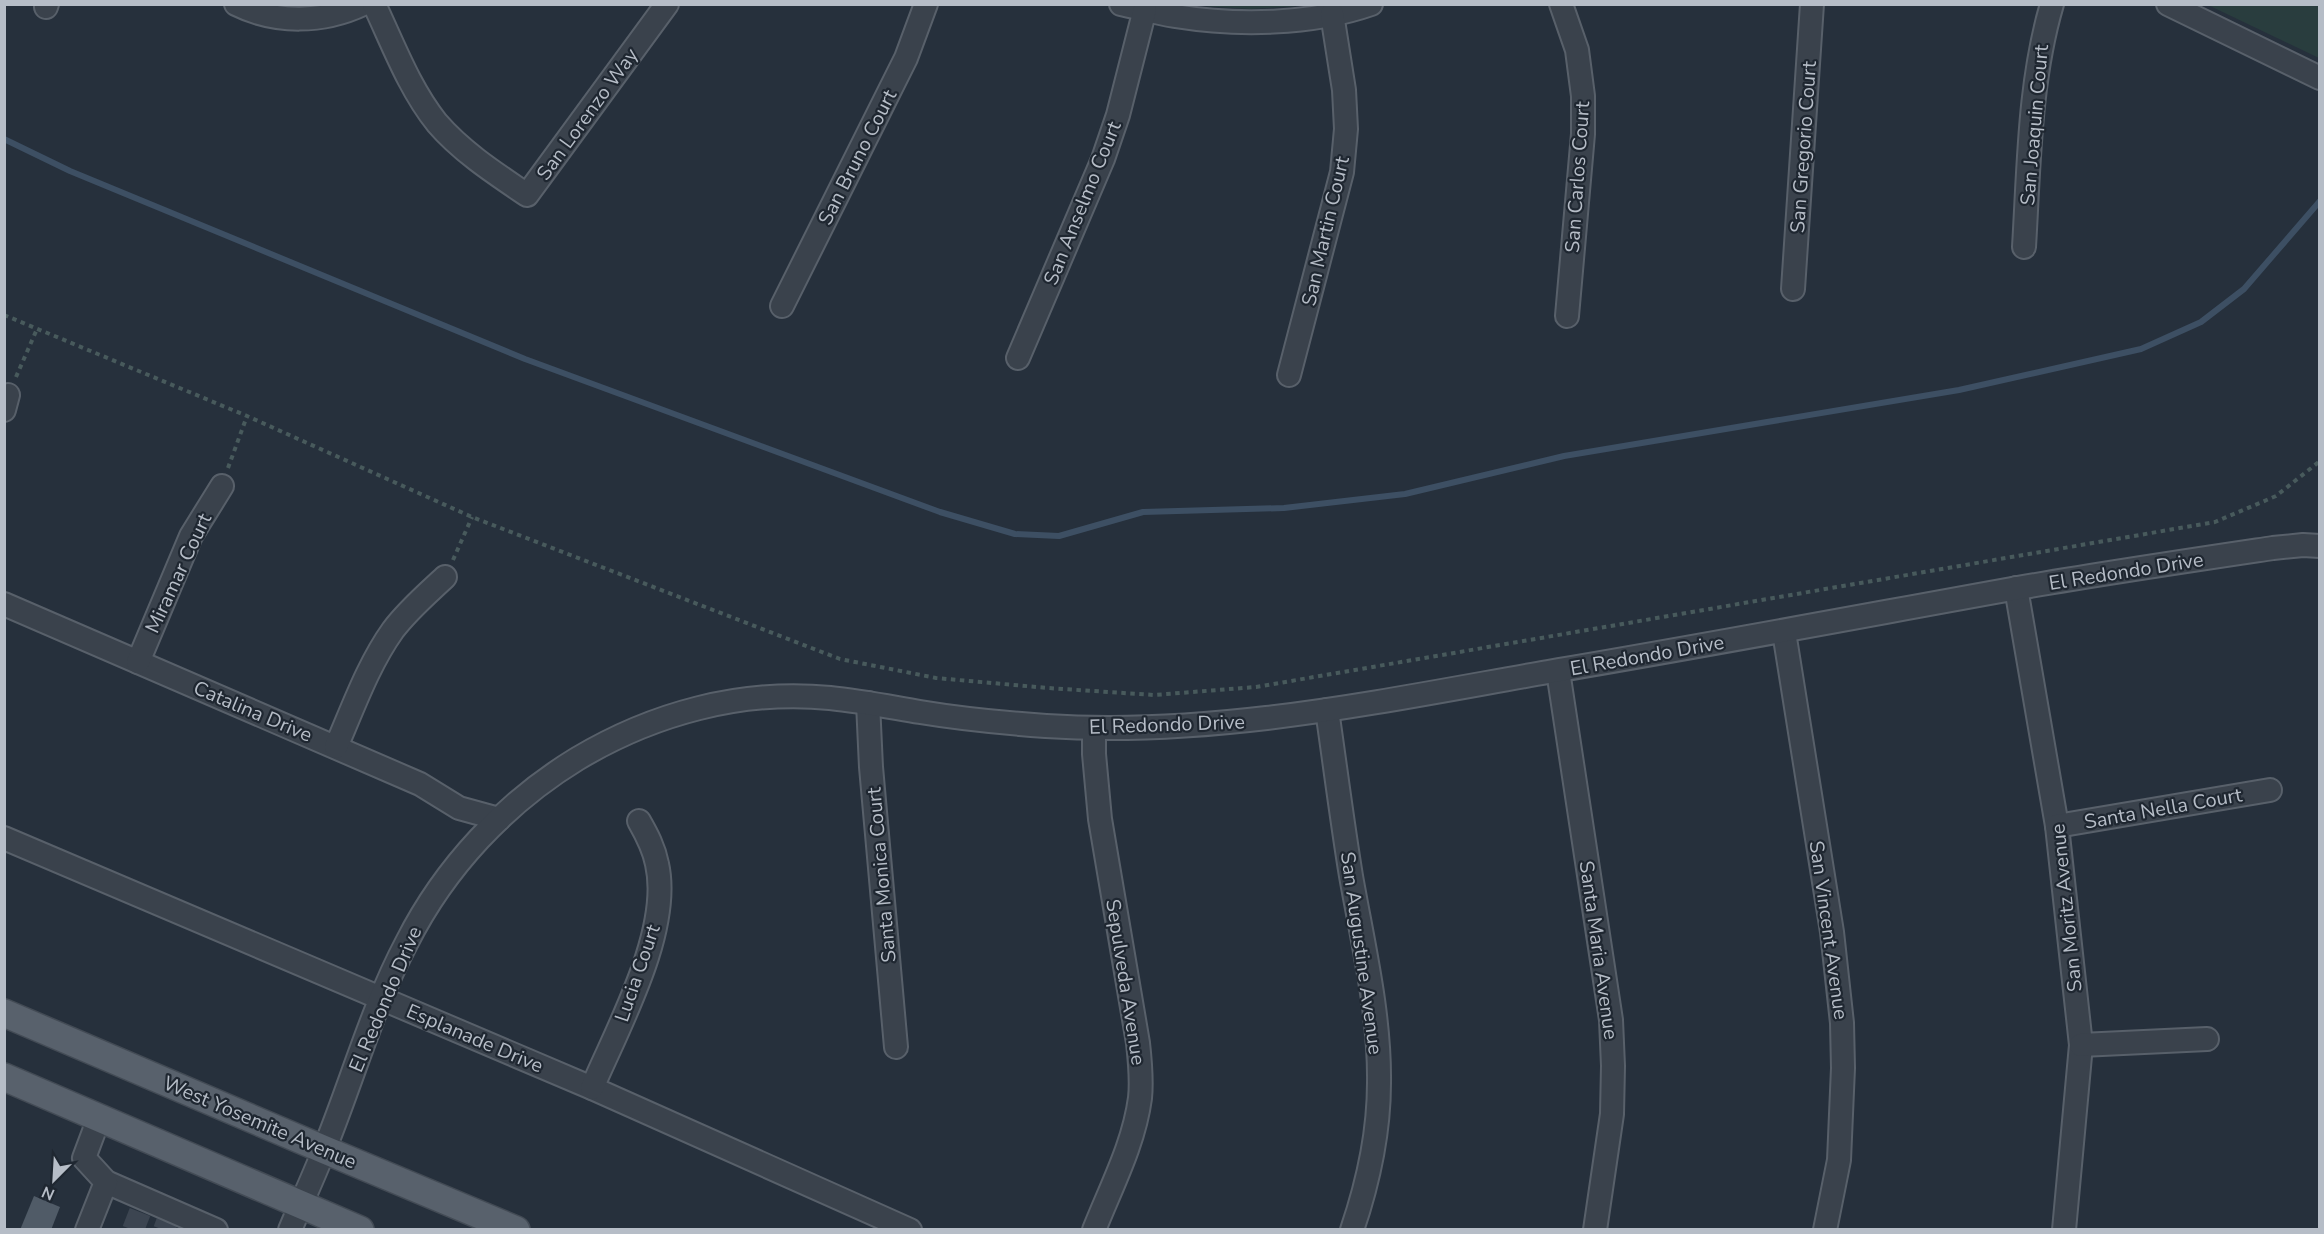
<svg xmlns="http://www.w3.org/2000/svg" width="2324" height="1234" viewBox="0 0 2324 1234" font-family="'Nunito Sans',sans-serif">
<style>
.green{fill:#293d3e}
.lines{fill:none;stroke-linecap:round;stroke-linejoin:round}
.stream{stroke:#3d4f63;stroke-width:6}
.building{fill:#505b67}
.minor-tunnel{stroke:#3c4551;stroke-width:22;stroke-dasharray:22 11;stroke-linecap:butt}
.minor-casing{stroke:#58606a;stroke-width:26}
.major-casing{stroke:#434b55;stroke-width:30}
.path{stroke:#485a5c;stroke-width:4;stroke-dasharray:4.5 4.5;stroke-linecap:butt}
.minor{stroke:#3a424c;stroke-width:22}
.major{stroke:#58616c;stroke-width:27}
.labels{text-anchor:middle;stroke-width:4.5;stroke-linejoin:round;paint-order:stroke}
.street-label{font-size:20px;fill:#b6bdc7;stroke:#1f2731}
</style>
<rect width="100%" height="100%" fill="#26303c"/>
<g class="green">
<polygon points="1187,5 1315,5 1250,9"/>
<polygon points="2208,5 2319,5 2319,58"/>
</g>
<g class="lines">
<polyline class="stream" points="4,139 70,171 525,359 940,512 1015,534 1059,536 1143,512 1284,508 1405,494 1564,456 1959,390 2141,349 2201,322 2244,289 2320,201"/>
</g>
<polygon class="building" points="34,1196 60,1207 51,1230 20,1230"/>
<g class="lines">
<g class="minor-tunnel">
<polyline points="133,1230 140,1212"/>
<polyline points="164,1230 167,1222"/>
</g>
<defs>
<g id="minor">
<path d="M236,4C276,24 323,23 363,4"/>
<path d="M374,4C393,44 409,88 437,123C462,152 496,174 527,195L667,4"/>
<path d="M1121,4C1139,8 1157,13 1175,16C1237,26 1311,25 1371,4"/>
<polyline points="1561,4 1577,50 1583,96 1583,134 1567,316"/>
<polyline points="2168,4 2320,78"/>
<polyline points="46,7 47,4"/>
<path d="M2024,247C2029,166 2029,82 2052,4"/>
<polyline points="1793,289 1812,4"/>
<polyline points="782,306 906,58 926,4"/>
<polyline points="1018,358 1103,159 1118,115 1145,9"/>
<polyline points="1289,375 1342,172 1346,129 1344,90 1332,14"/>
<polyline points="4,410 8,395"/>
<polyline points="2016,588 2057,826 2081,1045 2064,1230"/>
<polyline points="4,604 420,784 459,808 499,819"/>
<polyline points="1784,632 1832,932 1842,1023 1843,1068 1839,1160 1825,1230"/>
<polyline points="138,662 191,536 222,486"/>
<polyline points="1558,671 1611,1020 1613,1066 1612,1114 1595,1230"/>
<polyline points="868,703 871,767 896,1047"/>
<path d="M1327,710C1335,765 1342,821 1351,876C1363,944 1380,1014 1379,1083C1379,1133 1368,1183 1352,1230"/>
<path d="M336,747C353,708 368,665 393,630C408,610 427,594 445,577"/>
<polyline points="2057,826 2270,790"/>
<polyline points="4,838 592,1088 910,1230"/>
<polyline points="2081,1045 2207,1039"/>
<path d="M592,1088C618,1027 672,930 657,864C654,848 647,835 639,821"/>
<polyline points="106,1182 216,1230"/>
<polyline points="87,1230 106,1182 84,1158 99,1118"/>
<path d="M290,1230C302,1201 315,1174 326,1145C353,1078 373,1006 407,942C445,867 505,803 577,759C652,714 741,689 830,698C860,701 890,707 920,712C962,719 1004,723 1046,726C1215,737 1382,701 1548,672C1703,646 1857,617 2012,589C2098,574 2186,561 2273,548L2303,545L2320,546"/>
<path d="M1094,1230C1111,1187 1134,1144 1140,1098C1142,1080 1140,1061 1138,1043L1100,819L1094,754V728"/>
</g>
<g id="major">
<polyline points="4,1013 325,1150 516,1230"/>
<polyline points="4,1077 360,1230"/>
</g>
</defs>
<use href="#minor" class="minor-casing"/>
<use href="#major" class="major-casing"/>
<g class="path">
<polyline points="4,315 247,416 472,517 840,659 936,678 1048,688 1154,695 1256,687 2215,522 2276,496 2320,461"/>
<polyline points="16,377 37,329"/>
<polyline points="228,468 247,416"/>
<polyline points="453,560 472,517"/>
</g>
<use href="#minor" class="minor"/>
<use href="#major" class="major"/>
</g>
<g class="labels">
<g class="street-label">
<text transform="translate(587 114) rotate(-54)" y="7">San Lorenzo Way</text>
<text transform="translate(2034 125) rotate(-85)" y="7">San Joaquin Court</text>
<text transform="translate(1803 147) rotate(-86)" y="7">San Gregorio Court</text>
<text transform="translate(857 157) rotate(-63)" y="7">San Bruno Court</text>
<text transform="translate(1577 177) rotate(-86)" y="7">San Carlos Court</text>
<text transform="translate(1082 203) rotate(-68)" y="7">San Anselmo Court</text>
<text transform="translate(1325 231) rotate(-77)" y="7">San Martin Court</text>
<text transform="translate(2126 571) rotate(-9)" y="7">El Redondo Drive</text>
<text transform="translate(178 573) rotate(-65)" y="7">Miramar Court</text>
<text transform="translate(1647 655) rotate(-10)" y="7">El Redondo Drive</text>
<text transform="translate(253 711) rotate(23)" y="7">Catalina Drive</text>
<text transform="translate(1167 724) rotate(-2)" y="7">El Redondo Drive</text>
<text transform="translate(2163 808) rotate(-10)" y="7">Santa Nella Court</text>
<text transform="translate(881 875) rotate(-95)" y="7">Santa Monica Court</text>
<text transform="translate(2066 908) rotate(-96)" y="7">San Moritz Avenue</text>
<text transform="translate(1829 930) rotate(82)" y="7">San Vincent Avenue</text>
<text transform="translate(1599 950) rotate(82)" y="7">Santa Maria Avenue</text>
<text transform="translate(1362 953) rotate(82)" y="7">San Augustine Avenue</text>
<text transform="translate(637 973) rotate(-71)" y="7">Lucia Court</text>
<text transform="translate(1126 982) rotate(81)" y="7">Sepulveda Avenue</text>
<text transform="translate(385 999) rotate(-67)" y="7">El Redondo Drive</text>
<text transform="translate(475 1038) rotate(23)" y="7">Esplanade Drive</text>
<text transform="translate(260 1122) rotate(23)" y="7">West Yosemite Avenue</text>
</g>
</g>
<rect width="2324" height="1234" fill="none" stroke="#b6bdc7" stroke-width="12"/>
<g transform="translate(54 1180) rotate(204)" stroke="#1f2731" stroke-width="4.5" paint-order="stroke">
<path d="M0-4.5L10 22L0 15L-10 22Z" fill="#b6bdc7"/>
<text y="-9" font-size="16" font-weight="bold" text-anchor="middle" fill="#b6bdc7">N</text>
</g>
</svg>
